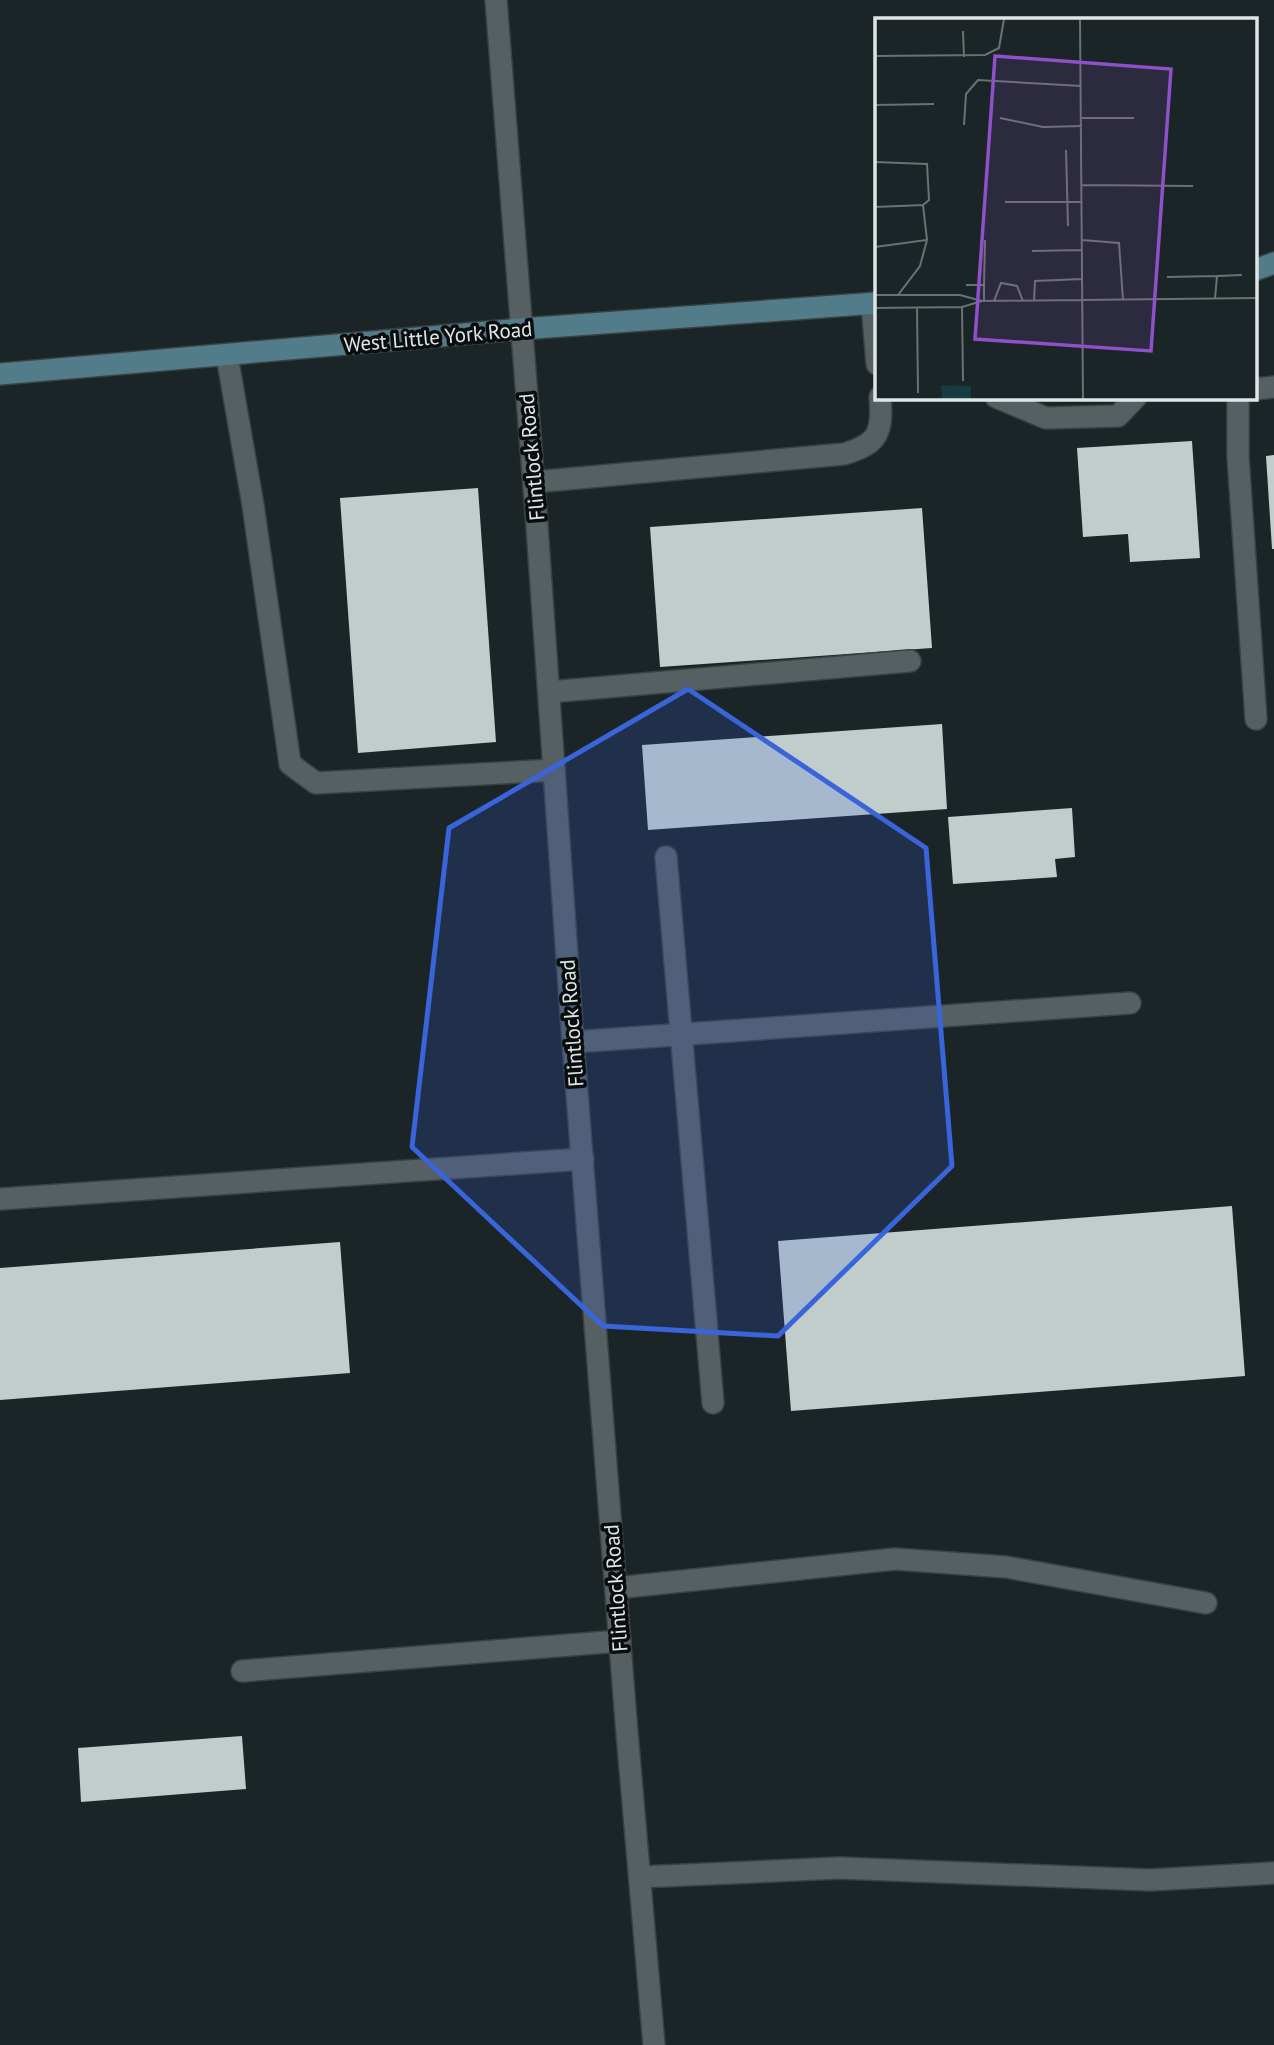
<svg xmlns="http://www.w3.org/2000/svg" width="1274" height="2045" viewBox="0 0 1274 2045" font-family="'PT Sans',sans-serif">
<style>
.building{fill:#c1cdcb}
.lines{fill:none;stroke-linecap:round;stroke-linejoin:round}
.lane-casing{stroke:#3a4143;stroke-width:24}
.street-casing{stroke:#3a4143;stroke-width:24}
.secondary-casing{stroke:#3a4143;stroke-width:24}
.lane{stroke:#566062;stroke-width:21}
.street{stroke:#566062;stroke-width:21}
.secondary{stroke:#537c8b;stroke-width:21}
.marked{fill:#3a65da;fill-opacity:0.2;stroke:#3a65da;stroke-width:5;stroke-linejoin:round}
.labels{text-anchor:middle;stroke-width:7;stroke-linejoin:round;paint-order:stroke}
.street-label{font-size:21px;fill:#e0e6e7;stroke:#090d0d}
.inset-road{fill:none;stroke:#6a7273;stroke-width:2}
.view{fill:#8f51c7;fill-opacity:0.15;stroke:#8f51c7;stroke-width:3.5}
.inset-edge{fill:none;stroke:#e0e6e7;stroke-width:3.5}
</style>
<rect width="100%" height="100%" fill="#1b2426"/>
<g class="building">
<polygon points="1192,441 1200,558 1130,562 1128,534 1083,537 1077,448"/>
<polygon points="1274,455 1274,549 1272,549 1266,456"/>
<polygon points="478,488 496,742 358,753 340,498"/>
<polygon points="922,508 932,648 660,667 650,527"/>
<polygon points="942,724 947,809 648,830 642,745"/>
<polygon points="1072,808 1075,857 1055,859 1057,877 953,884 948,817"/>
<polygon points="1232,1206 1245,1376 791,1411 778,1241"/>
<polygon points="340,1242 350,1373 0,1400 0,1268"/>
<polygon points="242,1736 246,1789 81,1802 78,1748"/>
</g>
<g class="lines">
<defs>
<g id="lane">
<polyline points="872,303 877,364"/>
<polyline points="227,356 253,505 290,764 316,783 554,770"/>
<polyline points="1255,389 1274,387"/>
<polyline points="996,397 1046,418 1118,416 1136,397"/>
<polyline points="1238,397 1238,457 1256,719"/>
<path d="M534,482L844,454C878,444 883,433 880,397"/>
<polyline points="549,692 910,661"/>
<polyline points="666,857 713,1403"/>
<polyline points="573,1042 1130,1003"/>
<polyline points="0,1199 583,1159"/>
<polyline points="616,1588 895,1559 1006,1567 1206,1603"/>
<polyline points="242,1671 620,1641"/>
<polyline points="640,1877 839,1868 1150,1880 1274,1873"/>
</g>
<polyline id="street" points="496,0 536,512 573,1042 626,1721 654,2045"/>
<g id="secondary">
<polyline points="1255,270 1274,263"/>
<polyline points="0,374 521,329 877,303"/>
</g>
</defs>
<use href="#lane" class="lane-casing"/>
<use href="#street" class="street-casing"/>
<use href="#secondary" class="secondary-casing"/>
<use href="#lane" class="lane"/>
<use href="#street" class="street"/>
<use href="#secondary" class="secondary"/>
</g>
<path class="marked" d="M688,689L926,848L952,1166L778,1336L603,1326L412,1147L449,828Z"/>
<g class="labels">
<g class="street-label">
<text transform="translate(438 337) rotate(-5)" y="7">West Little York Road</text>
<text transform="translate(532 457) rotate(-95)" y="7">Flintlock Road</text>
<text transform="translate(572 1023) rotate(-94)" y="7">Flintlock Road</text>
<text transform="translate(616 1588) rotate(-94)" y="7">Flintlock Road</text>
</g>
</g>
<g transform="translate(875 18)">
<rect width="382" height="382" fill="#1b2426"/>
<path d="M66,367L96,368V381H67Z" fill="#163b41"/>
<path class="inset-road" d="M205,1L208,381M88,13L89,39M0,38L110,37L124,30L129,1M0,87L59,86M125,100L168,109L207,108M207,100H259M89,107L91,76L103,62L206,68M191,132L193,208M0,144L52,146L54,182L48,187L0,189M207,167L318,168M130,184H207M207,222L244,225L248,282M0,229L52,222L48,187M157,233L207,232M292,259L342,258M91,267H109V283M109,267L110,222M0,277H85L107,283L382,280M23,277L45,248L52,222M340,281L342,258L367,257M119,283L126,265L142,268L148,283M159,283L160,263L207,261M87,289L88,363M0,290L87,289L107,283M42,290L43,375"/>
<path class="view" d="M120,38L296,51L276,333L100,321Z"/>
<rect width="382" height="382" class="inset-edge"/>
</g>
</svg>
